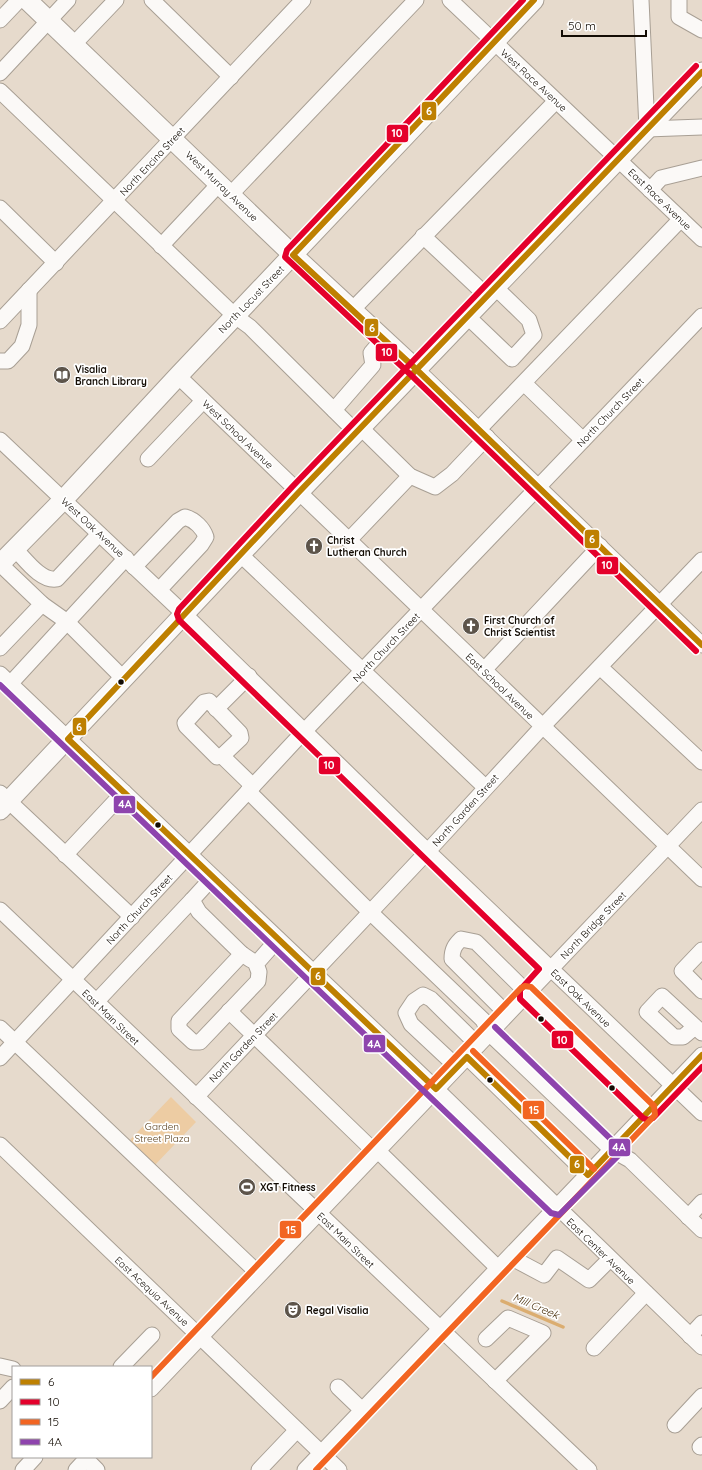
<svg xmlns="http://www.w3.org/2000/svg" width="702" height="1470" viewBox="0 0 702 1470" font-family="Quicksand,sans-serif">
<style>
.green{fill:#edcca3}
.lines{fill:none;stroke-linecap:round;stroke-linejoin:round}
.stream{stroke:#dbad70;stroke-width:3.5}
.minor-casing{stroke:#a89f94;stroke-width:17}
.major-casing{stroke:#a89f94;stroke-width:21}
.minor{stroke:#fbf9f7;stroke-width:15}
.major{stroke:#fbf9f7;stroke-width:19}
.bus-1-casing{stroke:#fff;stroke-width:9}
.bus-2-casing{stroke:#fff;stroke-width:9}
.bus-3-casing{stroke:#fff;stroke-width:9}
.bus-4-casing{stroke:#fff;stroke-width:9}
.bus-1{stroke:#be8001;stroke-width:6}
.bus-2{stroke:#e4002b;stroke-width:6}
.bus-3{stroke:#f26522;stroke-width:6}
.bus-4{stroke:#8e44ad;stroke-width:6}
.bus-dot{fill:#130c04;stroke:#fff;stroke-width:1.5}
.labels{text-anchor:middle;stroke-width:3.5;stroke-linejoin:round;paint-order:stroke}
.street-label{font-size:10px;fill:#130c04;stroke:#fff}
.poi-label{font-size:10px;font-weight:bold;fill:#130c04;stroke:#fff;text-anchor:start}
.park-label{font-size:10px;fill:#5d4321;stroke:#fff}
.water-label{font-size:11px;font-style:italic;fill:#472e0a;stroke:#fff}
.line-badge{stroke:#fff;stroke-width:1.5}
.badge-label{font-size:11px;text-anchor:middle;font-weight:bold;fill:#fff}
</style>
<rect width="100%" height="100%" fill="#e6dacc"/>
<polygon class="green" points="171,1097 196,1122 153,1167 128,1142"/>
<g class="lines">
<polyline class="stream" points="502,1301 563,1327"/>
<defs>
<g id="minor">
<polyline points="152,0 231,77"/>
<polyline points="450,0 702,239"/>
<polyline points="641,0 647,129 702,127"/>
<polyline points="679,0 679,17 702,30"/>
<polyline points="0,20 19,0"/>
<polyline points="74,44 116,0"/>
<polyline points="0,73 68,0"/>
<polyline points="0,91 235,316 250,327 357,433"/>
<polyline points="650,190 661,178 702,168"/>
<polyline points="231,194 416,0"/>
<polyline points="0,208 56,263"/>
<polyline points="423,236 488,297"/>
<polyline points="161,246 219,184"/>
<polyline points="352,310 556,101"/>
<polyline points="468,317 512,359 534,335 529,320 496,288"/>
<polyline points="0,321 303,0"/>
<polyline points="0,361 8,361 22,346 29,325 29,290"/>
<polyline points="417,370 702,645"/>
<polyline points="178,376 702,879"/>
<polyline points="529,388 583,440"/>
<polyline points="334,410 373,365 371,353 383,339"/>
<polyline points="361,428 410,476 435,487 452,474 487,437"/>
<polyline points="479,429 681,219"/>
<polyline points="0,440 181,611 416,840 702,1113"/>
<polyline points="148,459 203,401"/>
<polyline points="349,540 410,476"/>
<path d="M15,549C25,559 41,582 57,579L99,534"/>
<polyline points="241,555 485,787"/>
<polyline points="0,564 42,604 0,648"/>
<path d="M134,567L178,521L185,517C195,520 203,528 206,537L201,545L159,590"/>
<polyline points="42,604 66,621 124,679"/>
<polyline points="600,667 702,762"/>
<polyline points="484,670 600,546"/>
<polyline points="0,674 436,1089 702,1347"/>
<polyline points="10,684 126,558"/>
<polygon points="209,701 240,733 241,738 222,756 217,757 186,726 185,723 204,702"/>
<polyline points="216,709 249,676"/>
<polyline points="222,756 253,786"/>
<polyline points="248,791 370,912 483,1020 489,1033 612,1150 630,1160 702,1230"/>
<polyline points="0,793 132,917"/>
<polyline points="65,855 124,792"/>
<polyline points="213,877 192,900 199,912 242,954 251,960"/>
<polyline points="0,910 589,1470"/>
<polyline points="702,950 682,971 702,991"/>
<polyline points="242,954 179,1021 179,1029 193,1042 200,1042 258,981 259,972 256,964 278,939"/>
<polyline points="96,1002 192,900"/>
<polyline points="229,1011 376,1153"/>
<path d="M507,1014L452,959C452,949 455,945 461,939L476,942L648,1112"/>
<polyline points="695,1027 683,1037 674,1037 647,1012 662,996 702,1033"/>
<polyline points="0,1028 259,1274"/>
<polyline points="467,1057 588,1175"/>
<polyline points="0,1058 293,743 702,316"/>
<polyline points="457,1067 411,1024 406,1013 414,1001 423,995 431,999 478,1045"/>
<polyline points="196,1097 428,851 542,727 702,560"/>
<polyline points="0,1145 339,1470"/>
<polyline points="378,1151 499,1269"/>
<polyline points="688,1217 702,1202"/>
<polyline points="510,1257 544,1275 557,1258 589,1280 610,1259"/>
<polyline points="690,1336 702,1323"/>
<polyline points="486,1339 508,1318 543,1333 495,1381"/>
<polyline points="594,1348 646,1293"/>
<polyline points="0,1366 13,1369"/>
<polyline points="121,1367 152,1335"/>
<polyline points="338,1387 362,1410"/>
<polyline points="151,1389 702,810"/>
<polyline points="0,1401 13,1387"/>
<polyline points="675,1425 702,1396"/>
<polyline points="700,1447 702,1445"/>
<polyline points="86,1459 97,1470"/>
<polyline points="23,1470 35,1457"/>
<polyline points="76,1470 88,1457"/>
<polyline points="259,1470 297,1430"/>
<polyline points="305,1470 702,1055"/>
</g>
<g id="major">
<polyline points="27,0 293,255 417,370"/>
<polyline points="0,564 63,500 178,376 534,0"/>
<polyline points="0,810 299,492 702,72"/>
</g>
</defs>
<use href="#minor" class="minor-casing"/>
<use href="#major" class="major-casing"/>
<use href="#minor" class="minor"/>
<use href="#major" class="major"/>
<defs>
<g id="bus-1">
<polyline points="534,0 293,255 417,370 702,645"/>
<polyline points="702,72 299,492 68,739 436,1089 467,1057 588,1175 702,1055"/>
</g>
<g id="bus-2">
<polyline points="523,0 287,250 285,257 412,376 696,651"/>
<polyline points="696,66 293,486 179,609 177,614 179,620 539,969 520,990 520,999 643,1118 648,1120 653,1118 702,1067"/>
</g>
<g id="bus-3">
<polyline points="473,1051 594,1169"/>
<polyline points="151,1377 521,988 525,986 531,987 654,1106 655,1115 316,1470"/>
</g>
<polyline id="bus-4" points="0,685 551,1213 559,1215 618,1156 620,1148 495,1027"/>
</defs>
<use href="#bus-1" class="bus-1-casing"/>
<use href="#bus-2" class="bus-2-casing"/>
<use href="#bus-3" class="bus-3-casing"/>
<use href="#bus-4" class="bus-4-casing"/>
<use href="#bus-1" class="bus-1"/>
<use href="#bus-2" class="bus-2"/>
<use href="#bus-3" class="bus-3"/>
<use href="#bus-4" class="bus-4"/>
</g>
<defs>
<symbol id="library-disc" viewBox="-11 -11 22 22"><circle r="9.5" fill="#5d544a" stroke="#fff"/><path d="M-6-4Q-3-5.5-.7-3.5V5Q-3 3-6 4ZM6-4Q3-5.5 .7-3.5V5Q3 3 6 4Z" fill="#fff"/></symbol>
<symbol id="church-disc" viewBox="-11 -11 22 22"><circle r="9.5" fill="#5d544a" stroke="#fff"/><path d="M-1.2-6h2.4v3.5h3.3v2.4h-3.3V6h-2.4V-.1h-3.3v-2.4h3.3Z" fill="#fff"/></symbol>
<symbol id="stadium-disc" viewBox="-11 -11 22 22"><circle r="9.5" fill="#5d544a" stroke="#fff"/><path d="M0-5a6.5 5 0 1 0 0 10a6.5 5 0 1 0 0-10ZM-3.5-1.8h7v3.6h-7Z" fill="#fff"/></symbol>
<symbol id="theatre-disc" viewBox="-11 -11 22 22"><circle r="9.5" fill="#5d544a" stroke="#fff"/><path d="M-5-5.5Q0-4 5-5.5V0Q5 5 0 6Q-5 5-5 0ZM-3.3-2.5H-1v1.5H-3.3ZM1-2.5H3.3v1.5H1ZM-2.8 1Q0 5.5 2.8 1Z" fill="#fff"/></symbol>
</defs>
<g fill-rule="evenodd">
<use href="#library-disc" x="52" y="365" width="20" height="20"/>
<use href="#church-disc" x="304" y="536" width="20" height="20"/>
<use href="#church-disc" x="461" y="616" width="20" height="20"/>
<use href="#stadium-disc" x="237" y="1177" width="20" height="20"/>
<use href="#theatre-disc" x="283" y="1300" width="20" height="20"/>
</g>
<g class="bus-dot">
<circle cx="121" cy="682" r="3.5"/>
<circle cx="158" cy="825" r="3.5"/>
<circle cx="541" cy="1019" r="3.5"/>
<circle cx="490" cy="1080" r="3.5"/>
<circle cx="612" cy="1088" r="3.5"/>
</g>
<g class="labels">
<g class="street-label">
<text transform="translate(534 80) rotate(43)" y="4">West Race Avenue</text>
<text transform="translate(152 161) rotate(-47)" y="4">North Encina Street</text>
<text transform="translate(222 186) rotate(44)" y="4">West Murray Avenue</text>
<text transform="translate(660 199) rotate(44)" y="4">East Race Avenue</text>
<text transform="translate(251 299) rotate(-46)" y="4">North Locust Street</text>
<text transform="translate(610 412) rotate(-46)" y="4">North Church Street</text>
<text transform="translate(238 434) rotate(44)" y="4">West School Avenue</text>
<text transform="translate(93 527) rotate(43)" y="4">West Oak Avenue</text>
<text transform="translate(386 647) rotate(-46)" y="4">North Church Street</text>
<text transform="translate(500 686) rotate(44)" y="4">East School Avenue</text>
<text transform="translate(465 810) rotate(-48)" y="4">North Garden Street</text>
<text transform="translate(139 909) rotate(-47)" y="4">North Church Street</text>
<text transform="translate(593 925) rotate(-46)" y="4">North Bridge Street</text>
<text transform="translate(581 998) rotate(44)" y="4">East Oak Avenue</text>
<text transform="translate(111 1017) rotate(44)" y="4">East Main Street</text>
<text transform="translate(243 1047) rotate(-46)" y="4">North Garden Street</text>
<text transform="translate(346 1240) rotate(44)" y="4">East Main Street</text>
<text transform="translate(601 1251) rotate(44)" y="4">East Center Avenue</text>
<text transform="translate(152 1291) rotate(43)" y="4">East Acequia Avenue</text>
</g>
<g class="poi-label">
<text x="75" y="373">Visalia<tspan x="75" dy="12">Branch Library</tspan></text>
<text x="327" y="544">Christ<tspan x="327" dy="12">Lutheran Church</tspan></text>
<text x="484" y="624">First Church of<tspan x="484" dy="12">Christ Scientist</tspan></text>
<text x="260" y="1191">XGT Fitness</text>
<text x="306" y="1314">Regal Visalia</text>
</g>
<g class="park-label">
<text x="162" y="1130">Garden<tspan x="162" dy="12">Street Plaza</tspan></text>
</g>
<g class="water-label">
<text transform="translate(536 1306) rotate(23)" y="4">Mill Creek</text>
</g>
</g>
<g class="line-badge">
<rect x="421" y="101" width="16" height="20" rx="4" fill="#be8001"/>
<rect x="386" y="124" width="23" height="19" rx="4" fill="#e4002b"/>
<rect x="364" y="318" width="15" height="19" rx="4" fill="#be8001"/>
<rect x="375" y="343" width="23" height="19" rx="4" fill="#e4002b"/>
<rect x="584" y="529" width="16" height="20" rx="4" fill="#be8001"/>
<rect x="596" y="556" width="23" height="19" rx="4" fill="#e4002b"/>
<rect x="72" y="717" width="15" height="19" rx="4" fill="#be8001"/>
<rect x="318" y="756" width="23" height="19" rx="4" fill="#e4002b"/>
<rect x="113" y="795" width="23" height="19" rx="4" fill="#8e44ad"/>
<rect x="310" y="967" width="16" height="19" rx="4" fill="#be8001"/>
<rect x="551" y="1030" width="23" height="19" rx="4" fill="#e4002b"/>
<rect x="363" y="1034" width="23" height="19" rx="4" fill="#8e44ad"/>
<rect x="522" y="1100" width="23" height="20" rx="4" fill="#f26522"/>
<rect x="608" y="1138" width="23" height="19" rx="4" fill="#8e44ad"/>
<rect x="569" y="1155" width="16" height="19" rx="4" fill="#be8001"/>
<rect x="279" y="1220" width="23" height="19" rx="4" fill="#f26522"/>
</g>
<g class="badge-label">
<text x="429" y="115">6</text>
<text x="397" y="137">10</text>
<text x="372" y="332">6</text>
<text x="387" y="356">10</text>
<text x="592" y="543">6</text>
<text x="607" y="569">10</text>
<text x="79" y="731">6</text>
<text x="329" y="769">10</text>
<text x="125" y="808">4A</text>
<text x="318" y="980">6</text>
<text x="562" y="1044">10</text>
<text x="374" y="1048">4A</text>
<text x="534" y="1114">15</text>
<text x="619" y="1151">4A</text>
<text x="577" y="1168">6</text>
<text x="291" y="1234">15</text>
</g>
<rect x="12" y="1366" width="140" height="92" fill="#ffffff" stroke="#a19e9b"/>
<rect x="20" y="1379" width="20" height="6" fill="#be8001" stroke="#a19e9b"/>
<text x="48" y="1386" font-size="12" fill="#130c04">6</text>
<rect x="20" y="1399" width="20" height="6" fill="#e4002b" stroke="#a19e9b"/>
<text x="48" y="1406" font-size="12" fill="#130c04">10</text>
<rect x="20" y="1419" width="20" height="6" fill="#f26522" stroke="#a19e9b"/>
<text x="48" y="1426" font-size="12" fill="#130c04">15</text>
<rect x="20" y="1439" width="20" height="6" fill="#8e44ad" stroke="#a19e9b"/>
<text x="48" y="1446" font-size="12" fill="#130c04">4A</text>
<path d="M562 30v6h84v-6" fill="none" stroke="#130c04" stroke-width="2"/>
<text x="568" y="30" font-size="12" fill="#130c04" stroke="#ffffff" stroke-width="3" paint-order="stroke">50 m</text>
</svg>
